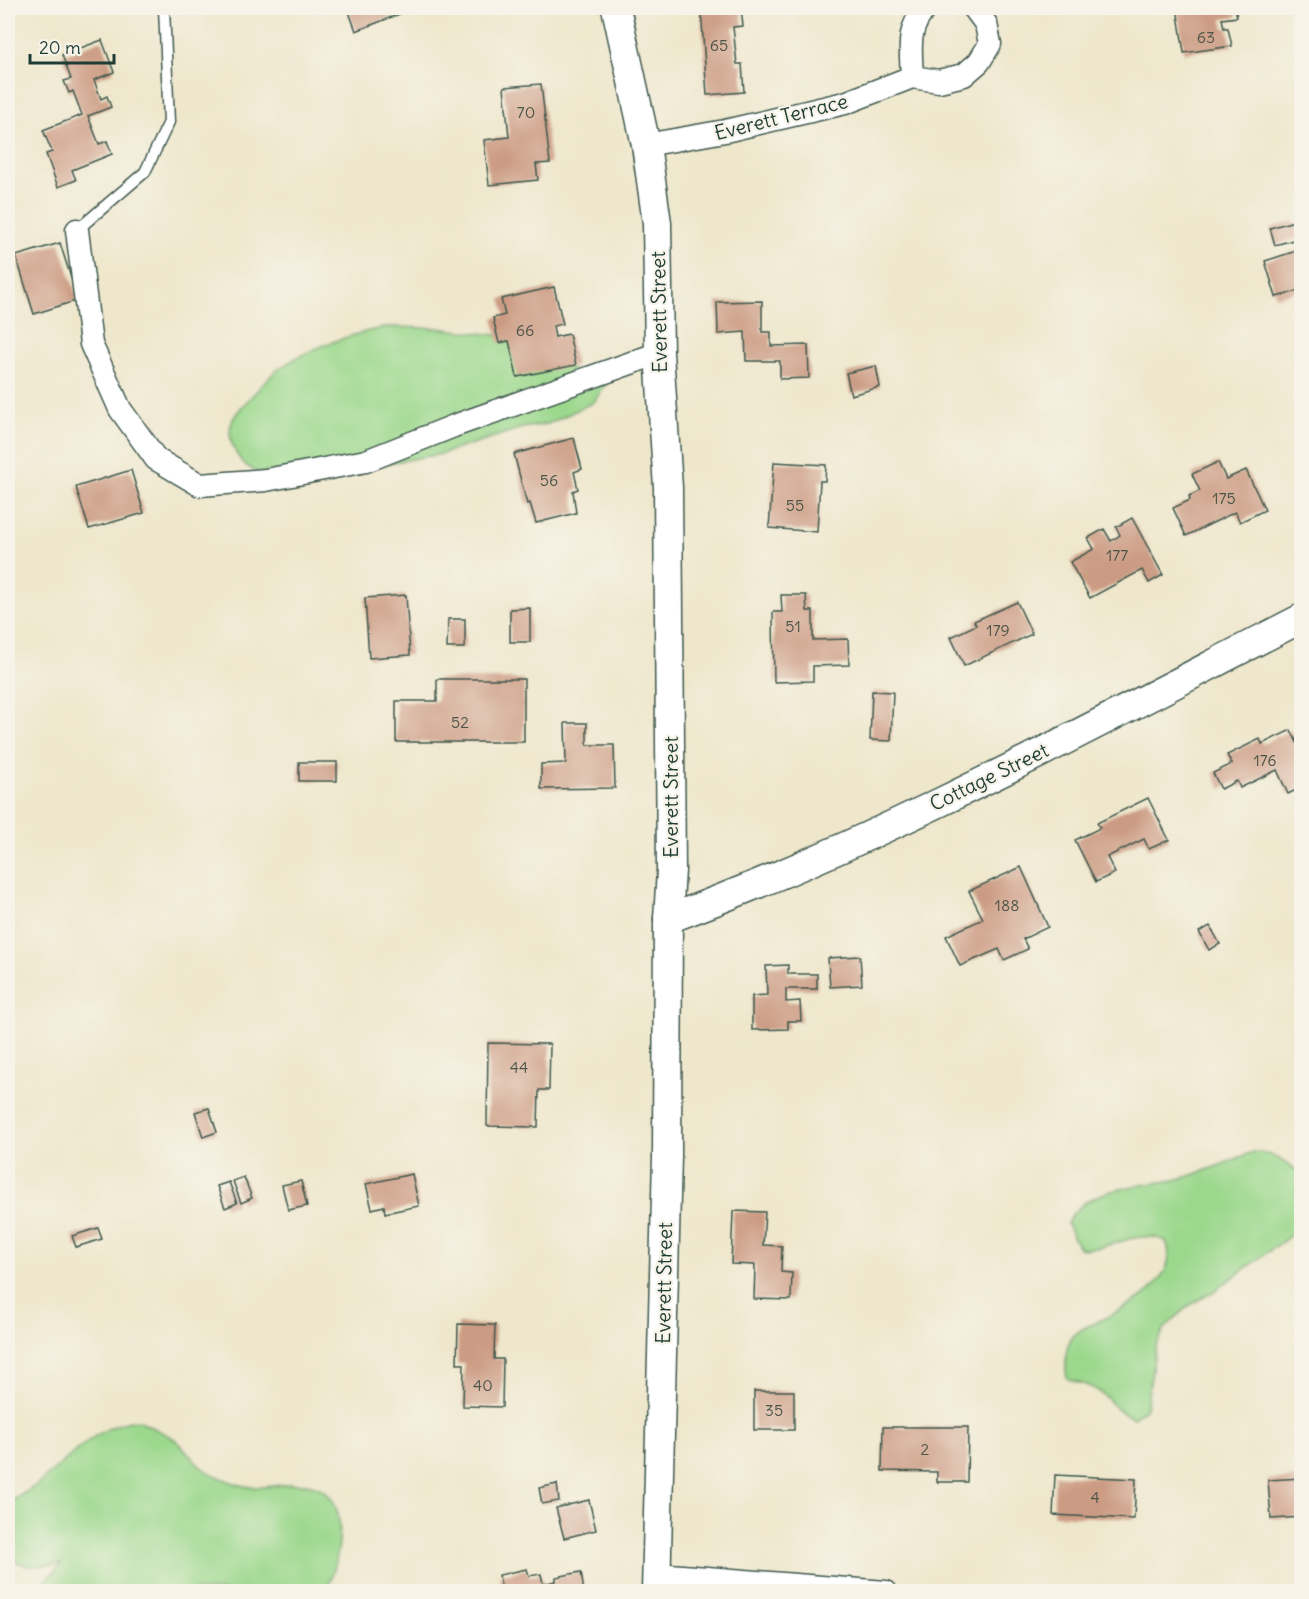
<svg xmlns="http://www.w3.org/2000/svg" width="1309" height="1599" viewBox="0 0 1309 1599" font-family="Delius,sans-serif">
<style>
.green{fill:#9bd88d;stroke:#5d8a60;stroke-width:1.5}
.building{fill:#cc9b83}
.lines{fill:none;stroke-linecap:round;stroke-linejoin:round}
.service-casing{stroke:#3e564b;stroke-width:13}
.minor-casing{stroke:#3e564b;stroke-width:25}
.tertiary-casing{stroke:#3e564b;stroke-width:31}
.service{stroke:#fff;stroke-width:10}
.minor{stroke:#fff;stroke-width:22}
.tertiary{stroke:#fff;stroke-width:28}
.labels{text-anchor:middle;stroke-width:4.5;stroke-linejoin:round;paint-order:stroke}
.number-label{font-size:16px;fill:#4a5448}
.street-label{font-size:20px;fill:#1f3d34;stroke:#f7f3e8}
</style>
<rect width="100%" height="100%" fill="#f7f3e8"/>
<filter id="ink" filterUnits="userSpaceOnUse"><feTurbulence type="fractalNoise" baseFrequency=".0167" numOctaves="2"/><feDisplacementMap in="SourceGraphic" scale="12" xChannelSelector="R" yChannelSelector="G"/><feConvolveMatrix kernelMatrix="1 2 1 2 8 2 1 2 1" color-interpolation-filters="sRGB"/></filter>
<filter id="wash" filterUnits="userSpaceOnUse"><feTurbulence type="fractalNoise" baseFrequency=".008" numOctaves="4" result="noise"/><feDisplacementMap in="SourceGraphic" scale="24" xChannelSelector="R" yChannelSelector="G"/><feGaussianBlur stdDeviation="1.35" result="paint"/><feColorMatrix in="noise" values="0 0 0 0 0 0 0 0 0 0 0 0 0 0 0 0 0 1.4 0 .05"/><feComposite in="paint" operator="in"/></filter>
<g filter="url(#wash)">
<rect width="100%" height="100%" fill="#eee7cc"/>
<g class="green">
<path d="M386,327L436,328L513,337L562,366L607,382L594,402L548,424L522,428L441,454L361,468L259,473C243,466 236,457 231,440C227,420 238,411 251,397C259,389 267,378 276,371C308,347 349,335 386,327Z"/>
<path d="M1253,1152C1268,1151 1291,1164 1301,1175V1228L1214,1291L1187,1307L1165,1328L1156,1345L1146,1408L1134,1418C1110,1410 1113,1398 1095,1389C1086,1384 1077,1383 1067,1378C1065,1365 1064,1349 1072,1338C1079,1328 1090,1326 1099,1321C1128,1307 1182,1280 1166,1241C1133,1227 1110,1253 1079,1248L1067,1224C1084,1184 1147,1187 1183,1178C1207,1171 1230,1161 1253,1152Z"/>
<path d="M139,1420C150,1427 160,1431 171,1437C183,1443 190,1458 200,1466C209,1474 226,1480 237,1484C261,1492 281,1482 305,1484C355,1489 340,1561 326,1591H37L61,1564L29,1566L8,1560V1504C16,1498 26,1492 35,1486C67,1462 96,1423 139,1420Z"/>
</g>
<g id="blocks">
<g class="building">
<polygon points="360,8 400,8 402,13 356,31 349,12"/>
<polygon points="701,8 741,8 743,26 733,27 737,64 742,64 744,92 707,95"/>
<polygon points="1177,8 1235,8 1237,17 1222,19 1224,28 1228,28 1232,46 1184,53"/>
<polygon points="102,40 114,72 94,80 101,99 107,96 111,107 88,116 99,144 107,141 112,154 72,170 76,180 58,187 46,154 52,152 43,130 82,115 73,91 69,93 64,81 71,79 62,55"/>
<polygon points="541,84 550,163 536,164 538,180 489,185 484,140 509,137 504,87"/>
<polygon points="1294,221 1300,238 1275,245 1270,228"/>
<polygon points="60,243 78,300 34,314 16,256"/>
<polygon points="1302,249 1302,290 1276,297 1265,261"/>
<polygon points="554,287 563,324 553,326 555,337 569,334 576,365 517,377 509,341 499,343 493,318 505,315 501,299"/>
<polygon points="762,301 762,332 771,332 771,346 808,345 809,378 780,379 780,361 746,361 745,332 718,334 717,302"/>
<polygon points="876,366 880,387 851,395 846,373"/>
<polygon points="574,438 582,469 574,472 578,489 573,491 576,513 536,523 530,503 527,504 514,454"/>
<polygon points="774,462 826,465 825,481 820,481 817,532 769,528"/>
<polygon points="1218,462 1226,479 1246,470 1265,510 1240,522 1235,512 1186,536 1173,508 1190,500 1189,496 1200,491 1192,474"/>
<polygon points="131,470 144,513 89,529 76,487"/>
<polygon points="1132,518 1163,575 1149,583 1142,570 1090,598 1070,562 1094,549 1088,538 1104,529 1111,541 1120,535 1116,527"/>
<polygon points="406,595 410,655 369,658 365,598"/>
<polygon points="781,595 806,595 807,611 813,611 813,640 848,639 849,665 813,666 813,681 774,682 773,612 782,612"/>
<polygon points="1017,602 1032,634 964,666 951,637 976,625 974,621"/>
<polygon points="530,608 530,642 510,642 510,609"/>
<polygon points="448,619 465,619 465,648 447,648"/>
<polygon points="437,679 524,679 524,742 396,742 396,701 437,701"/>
<polygon points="872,691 893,692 891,741 870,740"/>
<polygon points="565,723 587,723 587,745 614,745 615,788 541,789 541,764 566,763"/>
<polygon points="1291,730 1302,753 1302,787 1288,794 1277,770 1240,788 1237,781 1221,789 1213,773 1232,764 1227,755 1260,739 1262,744"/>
<rect x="299" y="762" width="38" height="19"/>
<polygon points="1148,798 1169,840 1149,849 1144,839 1107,857 1115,873 1096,882 1075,840 1100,828 1097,823"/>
<polygon points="1021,867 1048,927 1023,939 1028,949 1004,960 999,949 960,966 946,936 983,919 969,891"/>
<polygon points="1210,926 1220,944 1209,950 1199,932"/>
<polygon points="860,956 862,985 830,987 828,958"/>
<polygon points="788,965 788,974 817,974 817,989 786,989 786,1002 800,1001 801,1021 788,1021 788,1029 752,1030 752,996 767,995 766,966"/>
<polygon points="488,1043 550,1044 549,1090 539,1090 538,1127 487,1126"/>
<polygon points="209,1108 217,1132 203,1137 195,1112"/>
<polygon points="412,1174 419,1206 385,1213 384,1206 372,1209 366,1184"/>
<polygon points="244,1177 252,1198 241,1203 233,1181"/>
<polygon points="301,1181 307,1206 288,1210 282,1185"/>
<polygon points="229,1182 237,1203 225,1208 217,1186"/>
<polygon points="733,1211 765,1212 763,1245 782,1246 781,1272 792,1273 791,1300 754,1299 755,1265 731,1264"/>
<polygon points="98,1228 102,1239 76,1247 72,1236"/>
<polygon points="458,1324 495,1325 494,1359 503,1359 502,1407 463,1406 464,1364 457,1364"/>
<rect x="754" y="1391" width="40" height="39"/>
<polygon points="883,1427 968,1427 967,1482 937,1482 937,1472 882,1471"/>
<polygon points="1055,1475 1136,1479 1134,1519 1053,1515"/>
<polygon points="1302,1478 1302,1517 1271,1519 1268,1480"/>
<polygon points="557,1484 559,1501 542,1504 539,1488"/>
<polygon points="589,1500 596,1530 564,1538 556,1508"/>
<polygon points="527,1569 529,1576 541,1574 543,1584 556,1581 556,1577 581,1572 584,1592 502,1592 499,1575"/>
</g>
</g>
</g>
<g filter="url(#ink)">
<use href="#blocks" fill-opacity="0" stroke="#3e564b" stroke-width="1.5"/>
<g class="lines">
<defs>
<polyline id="service" points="77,230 145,172 169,122 164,8"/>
<g id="minor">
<path d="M912,77C911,50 906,29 926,8"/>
<polyline points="646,145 725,131 845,103 912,77 939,81 964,75 979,62 990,44 986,24 974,8"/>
<polyline points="77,230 91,344 120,409 156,459 200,485 266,480 366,461 454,426 659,353"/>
<polyline points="657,1574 886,1592"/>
</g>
<g id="tertiary">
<polyline points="616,8 646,145 657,223 659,353 668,488 671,870 668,919 667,1156 656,1592"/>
<path d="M668,919C888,838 1094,725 1302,618"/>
</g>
</defs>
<use href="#service" class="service-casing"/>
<use href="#minor" class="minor-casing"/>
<use href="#tertiary" class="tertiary-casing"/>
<use href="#service" class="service"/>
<use href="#minor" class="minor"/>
<use href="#tertiary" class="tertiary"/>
</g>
</g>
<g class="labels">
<g class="number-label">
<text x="1206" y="43">63</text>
<text x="719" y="51">65</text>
<text x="526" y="118">70</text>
<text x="525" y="336">66</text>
<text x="549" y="486">56</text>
<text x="1224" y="504">175</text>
<text x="795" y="511">55</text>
<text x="1117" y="561">177</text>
<text x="793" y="632">51</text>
<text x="998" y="636">179</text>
<text x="460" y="728">52</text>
<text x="1265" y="766">176</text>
<text x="1007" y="911">188</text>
<text x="519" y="1073">44</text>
<text x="483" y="1391">40</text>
<text x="774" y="1416">35</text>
<text x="925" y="1455">2</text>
<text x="1095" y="1503">4</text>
</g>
<g class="street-label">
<text transform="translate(781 117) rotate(-14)" y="7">Everett Terrace</text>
<text transform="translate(659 312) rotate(-91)" y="7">Everett Street</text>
<text transform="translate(989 777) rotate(-26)" y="7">Cottage Street</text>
<text transform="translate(671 797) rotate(-90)" y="7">Everett Street</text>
<text transform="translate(664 1283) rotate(-89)" y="7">Everett Street</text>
</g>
</g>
<rect width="1309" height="1599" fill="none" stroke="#f7f3e8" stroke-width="30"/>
<path d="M30 54v9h84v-9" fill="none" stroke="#1f3d34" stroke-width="3"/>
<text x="39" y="54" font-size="18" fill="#1f3d34" stroke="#f7f3e8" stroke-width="4.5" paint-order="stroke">20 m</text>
</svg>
